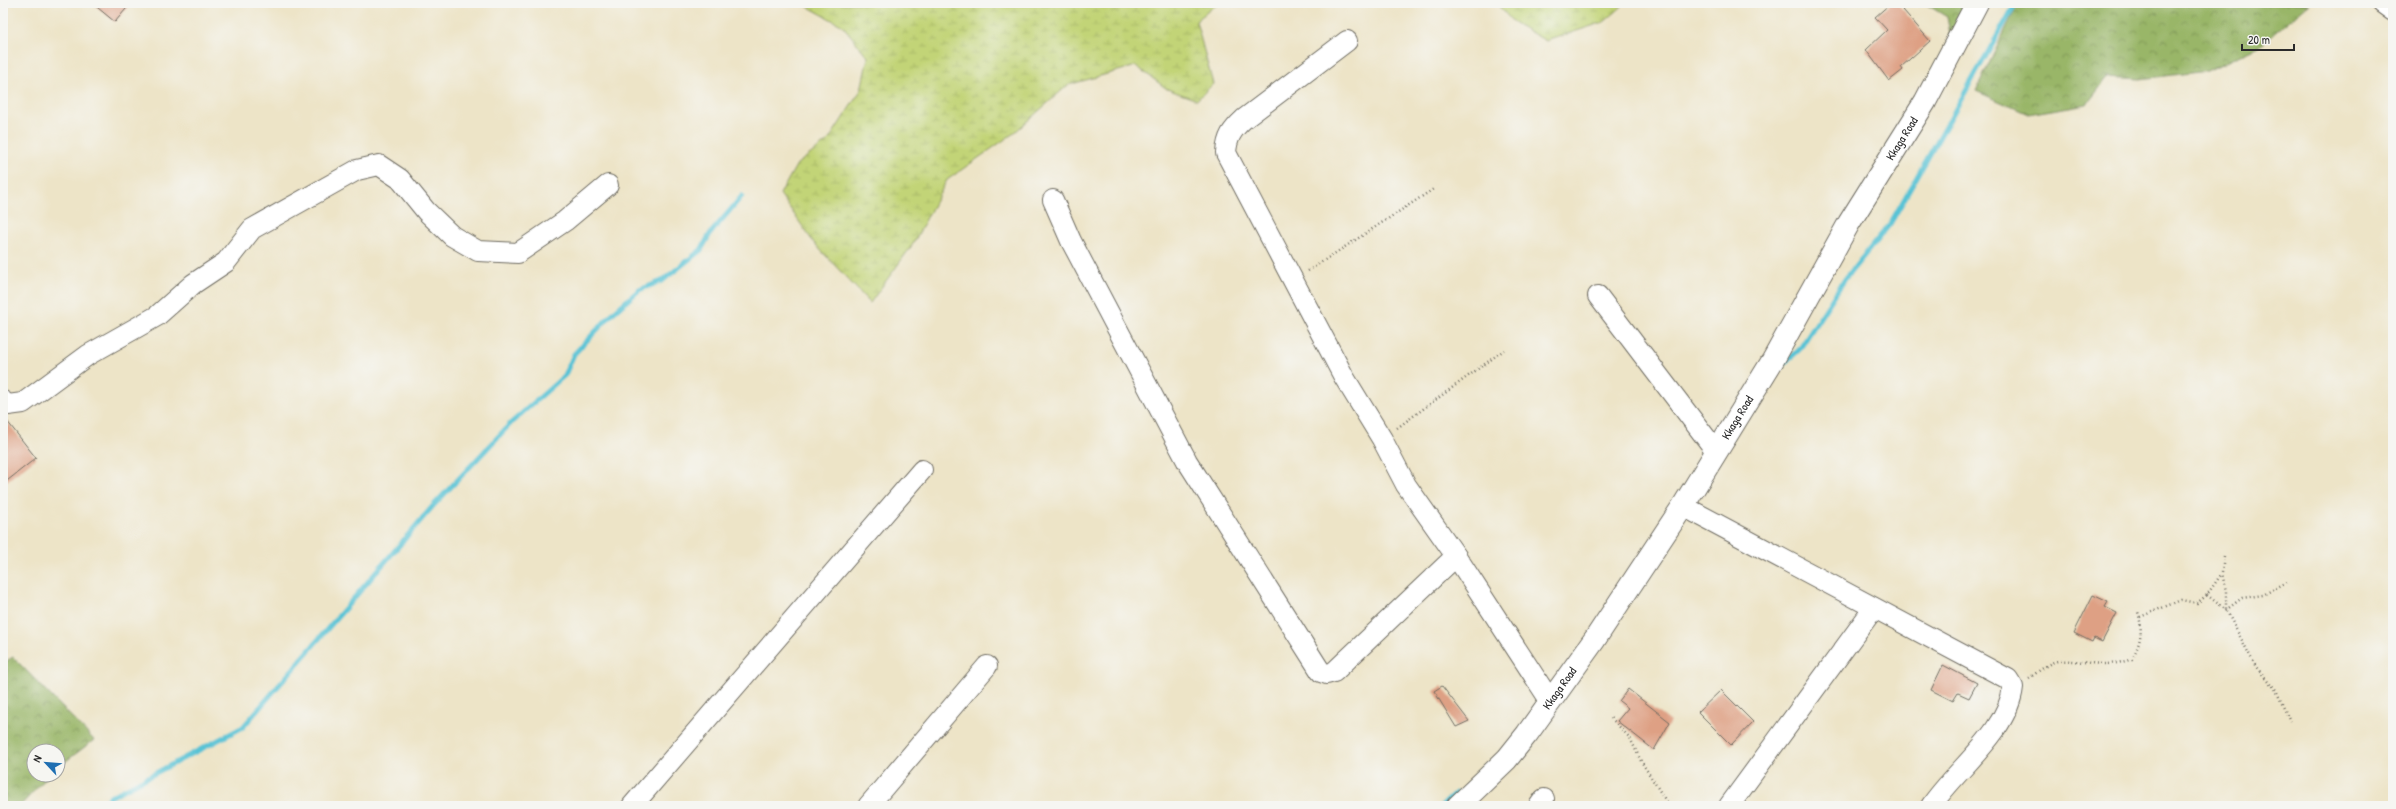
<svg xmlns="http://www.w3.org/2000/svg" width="2396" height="809" viewBox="0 0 2396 809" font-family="'Patrick Hand',sans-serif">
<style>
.forest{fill:url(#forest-crowns);stroke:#62704a}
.wetland{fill:url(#wetland-marsh);stroke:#768051}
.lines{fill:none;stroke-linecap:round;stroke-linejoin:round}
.stream{stroke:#59c3d5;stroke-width:5}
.building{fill:#dea084}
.minor-casing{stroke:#6f6c62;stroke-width:22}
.tertiary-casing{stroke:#6f6c62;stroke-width:24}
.path{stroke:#6f6c62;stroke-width:2.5;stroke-dasharray:1 3;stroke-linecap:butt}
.minor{stroke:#fff;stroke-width:20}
.tertiary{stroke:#fff;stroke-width:22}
.labels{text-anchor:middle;stroke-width:4;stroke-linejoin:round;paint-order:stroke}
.street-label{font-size:12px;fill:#2b2b2b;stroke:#f6f6f2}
</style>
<defs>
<pattern id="forest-crowns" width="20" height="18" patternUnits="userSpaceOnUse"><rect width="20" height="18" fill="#99b668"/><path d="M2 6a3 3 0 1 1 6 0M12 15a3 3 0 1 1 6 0" fill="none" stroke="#7d9456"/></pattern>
<pattern id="wetland-marsh" width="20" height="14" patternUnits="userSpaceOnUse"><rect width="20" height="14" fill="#c2d477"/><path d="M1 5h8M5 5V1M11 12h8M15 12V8" fill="none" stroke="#a7b667"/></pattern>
</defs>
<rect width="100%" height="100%" fill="#f6f6f2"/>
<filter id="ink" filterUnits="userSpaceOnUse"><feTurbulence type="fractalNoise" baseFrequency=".025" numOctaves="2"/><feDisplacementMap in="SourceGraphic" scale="8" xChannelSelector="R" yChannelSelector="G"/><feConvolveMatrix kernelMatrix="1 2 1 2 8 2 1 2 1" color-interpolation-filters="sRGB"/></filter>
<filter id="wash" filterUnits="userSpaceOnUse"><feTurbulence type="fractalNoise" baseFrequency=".012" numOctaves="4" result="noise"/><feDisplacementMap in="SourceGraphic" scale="16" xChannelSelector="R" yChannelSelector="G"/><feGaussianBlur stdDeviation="0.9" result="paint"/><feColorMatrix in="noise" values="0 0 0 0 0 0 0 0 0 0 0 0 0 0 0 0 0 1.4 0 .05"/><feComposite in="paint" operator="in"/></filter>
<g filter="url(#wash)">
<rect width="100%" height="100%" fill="#ede4c7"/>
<g class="forest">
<polygon points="1924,3 1981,3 1953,51 1947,17"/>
<polygon points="2018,3 2310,3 2259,46 2207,71 2140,79 2108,77 2087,104 2028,114 1976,91"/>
<polygon points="13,657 94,740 58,767 58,751 34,751 34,775 49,775 20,806 3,806 3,663"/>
</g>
<g class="wetland">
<polygon points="801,3 1218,3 1196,21 1213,84 1197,100 1167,89 1136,66 1068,85 1014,133 947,180 913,244 870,303 814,243 780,194 797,164 828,141 861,90 868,57 843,26"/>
<polygon points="1496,3 1626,3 1604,22 1546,41 1513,22"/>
</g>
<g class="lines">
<g class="stream">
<polyline points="1779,368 1799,350 1845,279 1890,224 2016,3"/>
<polyline points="101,806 110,797 243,727 433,506 512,422 565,375 574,354 614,312 639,290 662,281 701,250 710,234 742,196"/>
<polyline points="1442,806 1456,793"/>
</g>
</g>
<g id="blocks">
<g class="building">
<polygon points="92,3 131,3 115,22"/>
<polygon points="1891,3 1897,3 1930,41 1901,67 1903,70 1889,81 1866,50 1887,30 1875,17"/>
<polygon points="3,416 36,458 3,484"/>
<polygon points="2093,595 2108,602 2105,607 2117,613 2102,642 2094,638 2092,642 2074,633"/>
<polygon points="1943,665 1977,683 1969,698 1958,693 1953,701 1931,690"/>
<polygon points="1442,686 1469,721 1456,727 1434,691"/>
<polygon points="1628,689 1670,722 1654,750 1617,721 1628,708 1619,701"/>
<polygon points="1721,690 1753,722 1731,745 1698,712"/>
</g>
</g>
</g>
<g filter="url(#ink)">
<use href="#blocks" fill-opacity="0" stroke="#6f6c62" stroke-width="1"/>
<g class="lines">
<defs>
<g id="minor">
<polyline points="2382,3 2393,11"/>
<path d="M1347,41L1244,119C1232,130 1227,137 1226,153L1344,377L1382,439L1406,485L1456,556L1551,702"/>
<polyline points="1053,200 1071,241 1187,461 1321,672 1327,674 1334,672 1456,556"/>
<polyline points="1598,296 1716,451"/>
<polyline points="3,401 8,405 23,403 88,355 157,316 193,284 226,262 252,229 357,170 379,165 400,179 426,211 452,236 478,251 518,253 565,221 608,185"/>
<path d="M1683,506L2008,679L2013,687C2008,732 1956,769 1931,806"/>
<polyline points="632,806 922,470"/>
<polyline points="868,806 987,666"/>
<polyline points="1539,806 1544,799"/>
<polyline points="1729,806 1874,608"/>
</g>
<g id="tertiary">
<path id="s1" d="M1458,806L1507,759L1527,734L1595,639L1683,506L1773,360L1849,223L1925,102L1977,3"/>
</g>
</defs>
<use href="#minor" class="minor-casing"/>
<use href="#tertiary" class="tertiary-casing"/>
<g class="path">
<polyline points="1308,271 1435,188"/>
<polyline points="1397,428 1504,350"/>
<polyline points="2224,556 2222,573 2226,591 2226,610 2256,667 2276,690 2290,722"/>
<polyline points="2207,595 2226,610 2242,598 2263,595 2287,582"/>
<polyline points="2140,617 2181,600 2197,603 2207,595 2222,573"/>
<path d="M2029,678C2037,673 2050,661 2059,661C2087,659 2101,670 2132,659C2141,642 2143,631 2138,612"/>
<polyline points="1611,718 1630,738 1641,761 1669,806"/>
</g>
<use href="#minor" class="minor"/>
<use href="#tertiary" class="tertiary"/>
</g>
</g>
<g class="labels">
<g class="street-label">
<text dy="4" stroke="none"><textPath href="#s1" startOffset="804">Kkaga Road</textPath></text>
<text dy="4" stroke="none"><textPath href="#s1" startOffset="480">Kkaga Road</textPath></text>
<text dy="4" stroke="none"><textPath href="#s1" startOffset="156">Kkaga Road</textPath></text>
</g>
</g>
<rect width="2396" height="809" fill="none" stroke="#f6f6f2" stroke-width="16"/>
<g transform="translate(46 763) rotate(296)"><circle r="19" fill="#f6f6f2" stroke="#a5a5a2"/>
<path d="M0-3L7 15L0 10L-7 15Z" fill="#1f6fb2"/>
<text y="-6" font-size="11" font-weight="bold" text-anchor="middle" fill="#2b2b2b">N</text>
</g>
<path d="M2242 44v6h52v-6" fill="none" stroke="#2b2b2b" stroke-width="2"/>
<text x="2248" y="44" font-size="12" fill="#2b2b2b" stroke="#f6f6f2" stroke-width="3" paint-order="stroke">20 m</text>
</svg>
